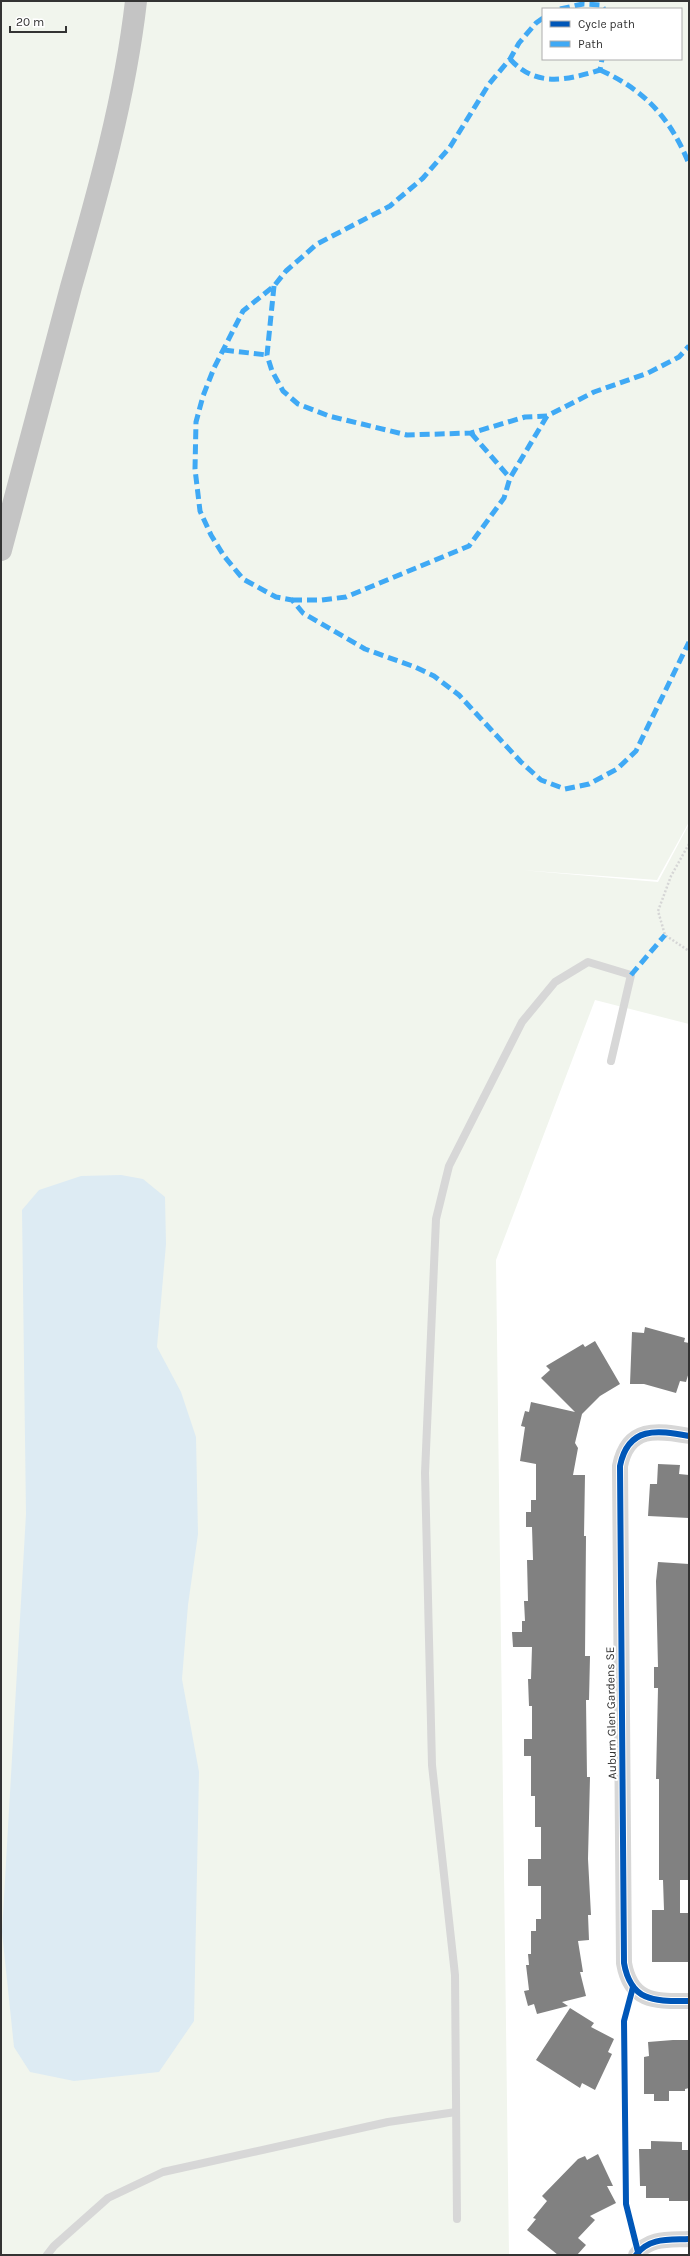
<svg xmlns="http://www.w3.org/2000/svg" width="690" height="2256" viewBox="0 0 690 2256" font-family="Karla,sans-serif">
<style>
.green{fill:#f1f5ed;fill-rule:evenodd}
.water{fill:#ddebf3}
.building{fill:#818181}
.lines{fill:none;stroke-linecap:round;stroke-linejoin:round}
.path{stroke:#d6d6d6;stroke-width:2.5;stroke-dasharray:2 2;stroke-linecap:butt}
.service{stroke:#d7d7d7;stroke-width:8}
.minor{stroke:#d7d7d7;stroke-width:16}
.motorway{stroke:#c4c4c4;stroke-width:22}
.quiet{stroke:#3fa9f5;stroke-width:5;stroke-dasharray:10 5;stroke-linecap:butt}
.cycleway-casing{stroke:#fff;stroke-width:8}
.cycleway{stroke:#0057b8;stroke-width:6}
.labels{text-anchor:middle;stroke-width:4;stroke-linejoin:round;paint-order:stroke}
.street-label{font-size:12px;fill:#333;stroke:#fff}
</style>
<rect width="100%" height="100%" fill="#fff"/>
<path class="green" d="M1,1H689V822L657,880L521,870L658,882L689,824V1024L595,1000L496,1260L509,2255H1ZM543,9H681V59H543Z"/>
<polygon class="water" points="121,1175 143,1179 165,1197 166,1244 157,1347 181,1392 196,1437 198,1534 188,1605 182,1679 199,1772 194,2021 159,2072 74,2081 30,2072 14,2047 2,1932 26,1514 22,1210 39,1190 81,1176"/>
<g class="building">
<polygon points="645,1327 685,1338 684,1342 689,1343 689,1372 686,1382 680,1381 676,1393 644,1384 630,1384 632,1332 644,1333"/>
<polygon points="595,1341 620,1384 600,1396 582,1414 575,1443 578,1448 573,1475 585,1475 584,1536 586,1536 585,1656 590,1656 589,1700 586,1700 587,1777 590,1777 588,1859 591,1915 588,1915 589,1940 578,1941 583,1972 580,1972 586,1996 562,2002 568,2006 537,2014 534,2004 528,2006 524,1991 529,1990 526,1965 529,1965 528,1954 531,1954 531,1931 536,1931 536,1919 541,1919 541,1886 528,1886 528,1859 541,1859 541,1827 535,1827 535,1796 531,1796 531,1756 524,1756 524,1739 532,1739 532,1706 529,1706 528,1679 531,1679 532,1647 513,1647 512,1632 522,1632 522,1621 525,1621 524,1601 528,1601 527,1560 533,1560 532,1527 526,1527 526,1512 531,1512 531,1500 536,1500 536,1464 520,1461 525,1427 521,1426 525,1411 529,1412 531,1402 575,1412 541,1378 550,1370 546,1366 583,1344 585,1347"/>
<polygon points="658,1464 680,1465 679,1474 689,1475 689,1518 648,1516 650,1484 657,1484"/>
<polygon points="658,1562 689,1564 689,1880 680,1880 680,1913 689,1913 689,1962 652,1962 652,1910 664,1910 663,1880 659,1880 659,1779 656,1779 658,1688 654,1688 654,1667 658,1667 656,1581"/>
<polygon points="570,2008 594,2023 591,2027 614,2039 608,2052 612,2054 595,2090 582,2083 580,2088 536,2060"/>
<polygon points="673,2040 689,2040 689,2088 685,2089 685,2091 669,2091 669,2101 654,2101 654,2094 644,2094 644,2057 649,2056 648,2042"/>
<polygon points="651,2141 682,2142 682,2150 689,2150 689,2201 669,2201 669,2198 646,2198 646,2186 640,2186 639,2149 651,2149"/>
<polygon points="598,2154 613,2186 607,2186 616,2203 590,2216 595,2220 578,2238 586,2245 577,2255 558,2255 527,2230 536,2219 533,2218 547,2201 542,2196 578,2159 585,2156 587,2160"/>
</g>
<g class="lines">
<polyline class="path" points="689,844 671,876 658,911 665,935 689,951"/>
<g class="service">
<polyline points="457,2219 455,1975 432,1765 425,1473 436,1219 449,1166 522,1022 555,982 588,962 631,975 611,1061"/>
<polyline points="47,2255 54,2246 108,2198 163,2172 388,2122 456,2112"/>
</g>
<g class="minor">
<path d="M689,1436C657,1430 628,1426 620,1466L624,1963C631,2003 656,2001 689,2001"/>
<path d="M636,2255C649,2237 670,2240 689,2239"/>
</g>
<path class="motorway" d="M1,550C24,462 47,374 71,287C98,193 125,98 136,1"/>
<g class="quiet">
<polyline points="560,9 583,4 601,5 604,9"/>
<polyline points="543,18 536,23 519,43 510,59 489,84 450,147 423,178 390,206 317,244 286,271 274,286 243,311 214,368 203,396 196,422 195,469 200,511 211,535 224,556 243,579 276,597 292,600 303,613 365,649 415,667 434,676 459,695 521,762 541,780 565,789 589,784 617,769 636,751 689,642"/>
<path d="M510,59C536,88 567,80 600,70L602,59"/>
<path d="M600,70C645,90 671,119 689,164"/>
<polyline points="274,286 267,355 272,371 283,391 298,404 329,416 407,435 471,433 525,417 547,416 594,392 648,373 679,357 689,346"/>
<polyline points="224,350 267,355"/>
<polyline points="471,433 510,478"/>
<polyline points="292,600 322,600 346,597 469,546 504,498 510,478 547,416"/>
<polyline points="631,975 665,935"/>
</g>
<defs>
<g id="cycleway">
<path d="M689,1436C657,1430 628,1426 620,1466L624,1963C631,2003 656,2001 689,2001"/>
<polyline points="633,1987 624,2021 626,2204 638,2252"/>
<path d="M636,2255C649,2237 670,2240 689,2239"/>
</g>
</defs>
<use href="#cycleway" class="cycleway-casing"/>
<use href="#cycleway" class="cycleway"/>
</g>
<g class="labels">
<g class="street-label">
<text transform="translate(611 1713) rotate(-91)" y="4">Auburn Glen Gardens SE</text>
</g>
</g>
<rect width="690" height="2256" fill="none" stroke="#333333" stroke-width="4"/>
<rect x="542" y="8" width="140" height="52" fill="#ffffff" stroke="#adadad"/>
<rect x="550" y="21" width="20" height="6" fill="#0057b8" stroke="#adadad"/>
<text x="578" y="28" font-size="12" fill="#333333">Cycle path</text>
<rect x="550" y="41" width="20" height="6" fill="#3fa9f5" stroke="#adadad"/>
<text x="578" y="48" font-size="12" fill="#333333">Path</text>
<path d="M10 26v6h56v-6" fill="none" stroke="#333333" stroke-width="2"/>
<text x="16" y="26" font-size="12" fill="#333333" stroke="#ffffff" stroke-width="3" paint-order="stroke">20 m</text>
</svg>
